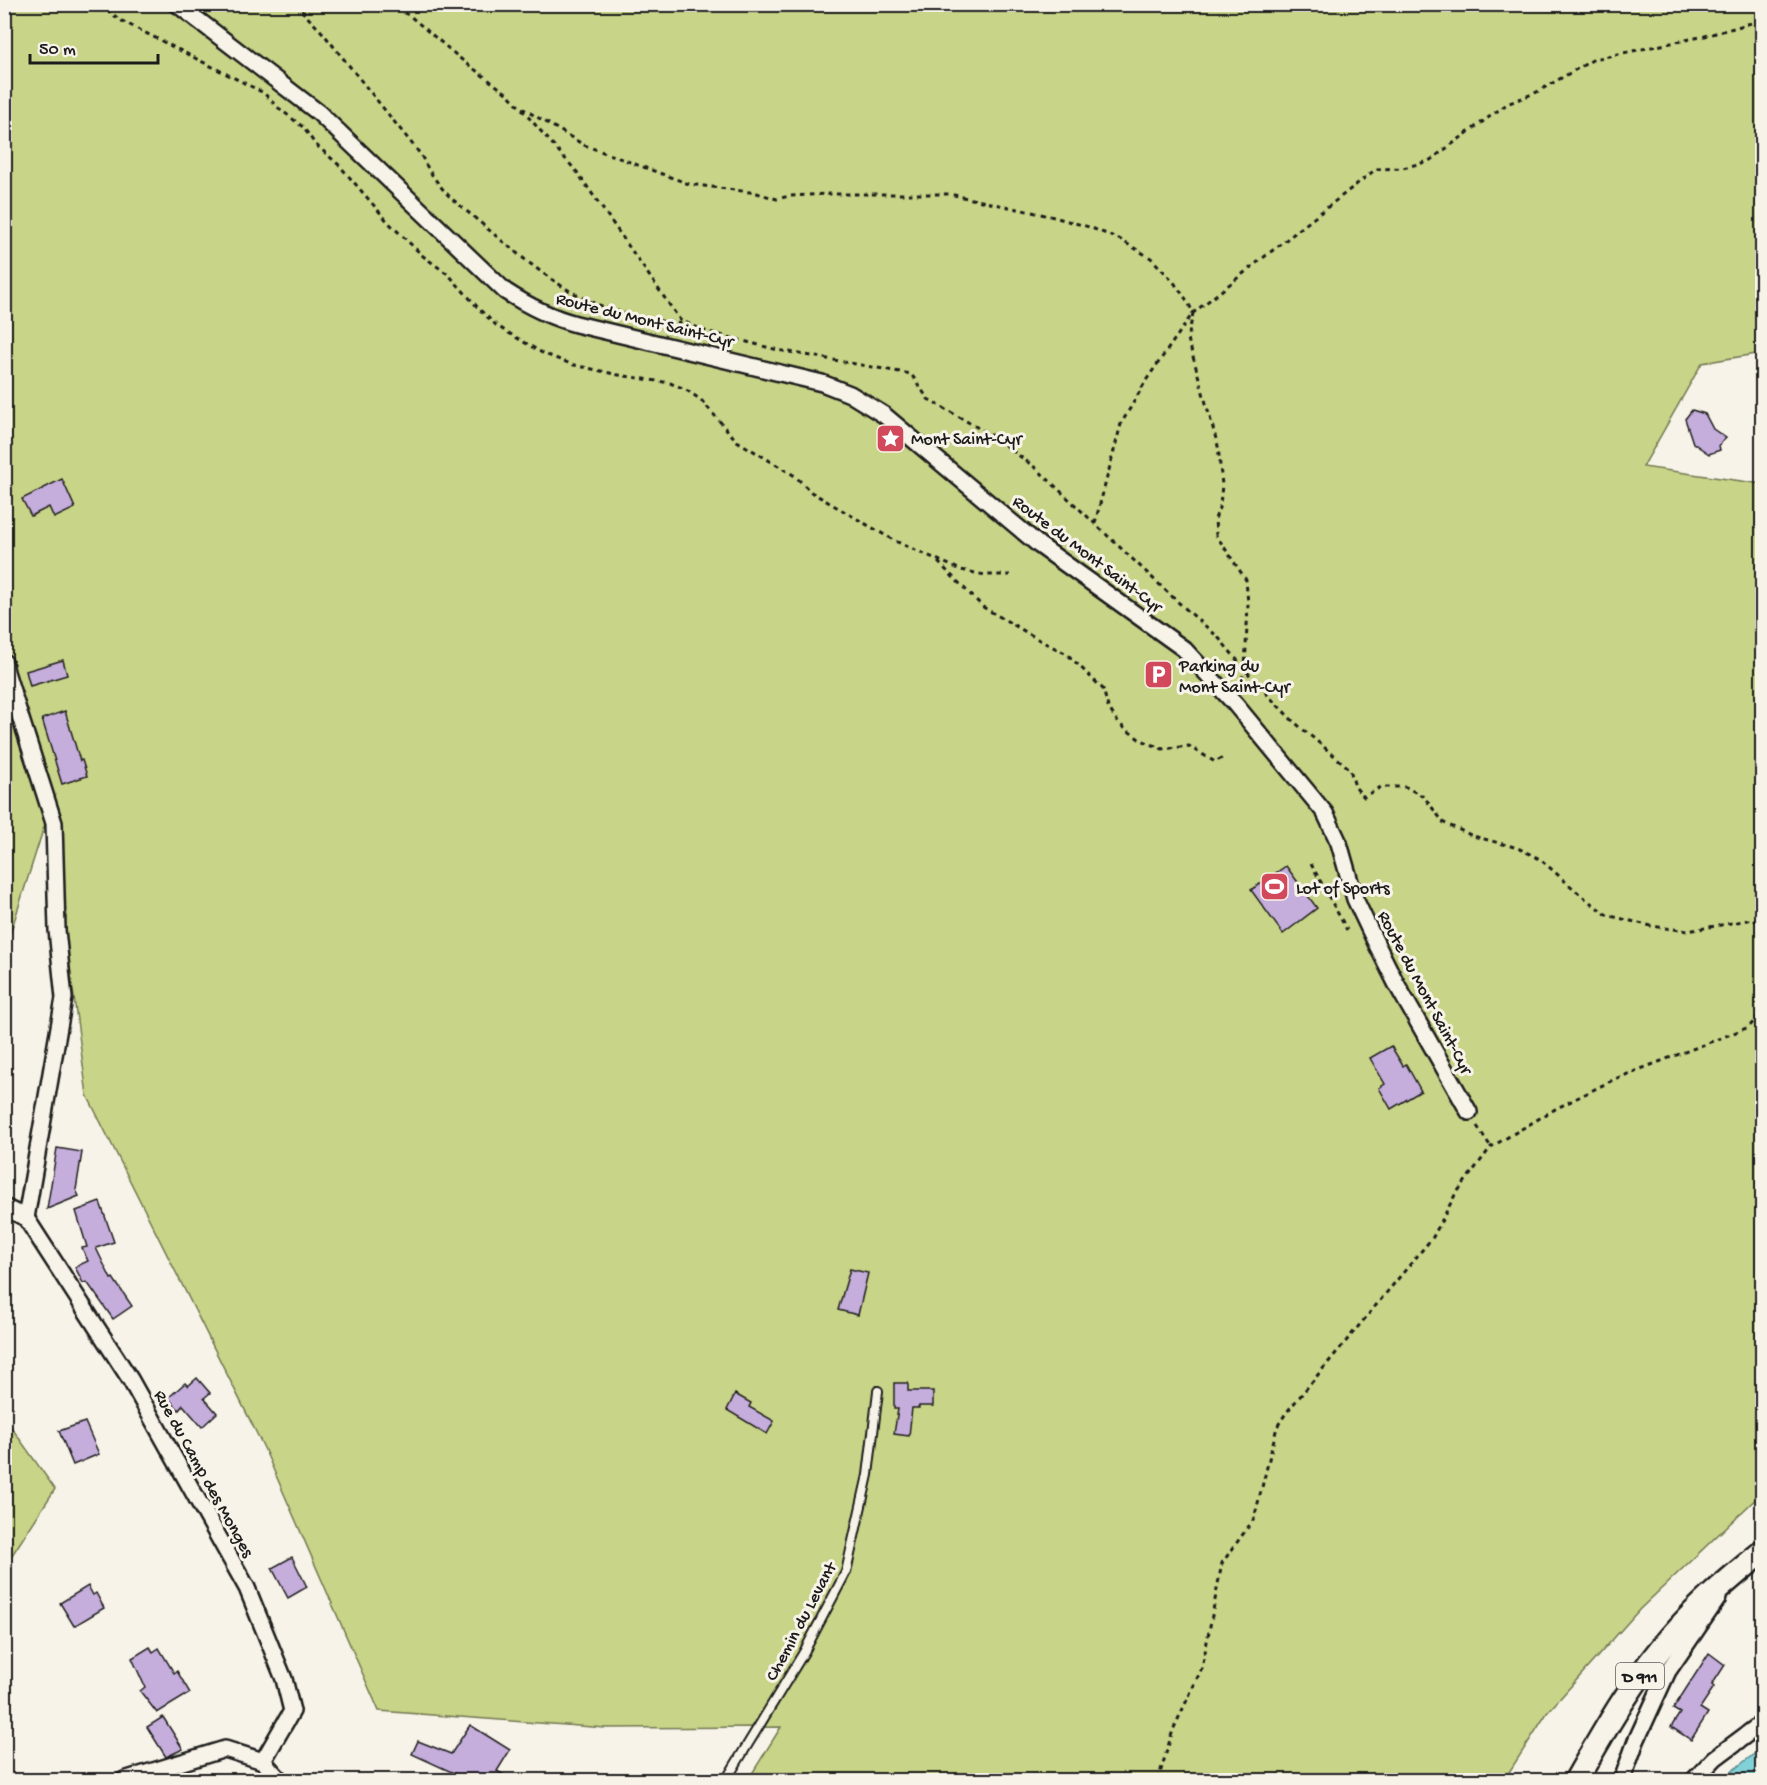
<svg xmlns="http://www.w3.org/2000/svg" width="1767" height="1785" viewBox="0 0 1767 1785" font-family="'Gochi Hand',sans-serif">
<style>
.green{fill:#c8d487;stroke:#727852;stroke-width:1.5}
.water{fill:#81d2d8;stroke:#59898d;stroke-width:1.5}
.building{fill:#c5addc;stroke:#1c1c1c;stroke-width:1.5}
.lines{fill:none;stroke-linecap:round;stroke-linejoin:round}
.lane-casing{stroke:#1c1c1c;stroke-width:12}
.street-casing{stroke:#1c1c1c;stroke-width:20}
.primary-casing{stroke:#1c1c1c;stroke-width:27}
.path{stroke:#1c1c1c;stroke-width:3;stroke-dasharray:4.5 4.5;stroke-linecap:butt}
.lane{stroke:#f7f3e8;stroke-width:8}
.street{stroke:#f7f3e8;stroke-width:15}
.primary{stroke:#f7f3e8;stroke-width:22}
.labels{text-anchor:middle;stroke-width:6;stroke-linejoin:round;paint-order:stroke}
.shield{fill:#f7f3e8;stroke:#5e5c59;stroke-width:1.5}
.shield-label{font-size:16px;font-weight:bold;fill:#1c1c1c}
.street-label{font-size:18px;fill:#1c1c1c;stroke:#f7f3e8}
.poi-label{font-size:18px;fill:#1c1c1c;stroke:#f7f3e8;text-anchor:start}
</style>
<rect width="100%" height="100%" fill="#f7f3e8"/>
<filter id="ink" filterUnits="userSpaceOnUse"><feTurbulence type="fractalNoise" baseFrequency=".0167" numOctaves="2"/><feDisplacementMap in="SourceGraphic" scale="12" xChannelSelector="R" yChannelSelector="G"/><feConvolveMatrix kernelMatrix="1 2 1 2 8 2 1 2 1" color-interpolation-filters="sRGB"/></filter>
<g filter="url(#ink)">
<g class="green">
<polygon points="5,5 1762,5 1762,353 1702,363 1643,467 1762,484 1762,1493 1640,1609 1547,1713 1504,1780 748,1780 781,1727 606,1728 379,1711 264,1448 87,1095 49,811 5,950"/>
<polygon points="4,1417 55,1489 5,1566 4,1566"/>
</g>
<polygon class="water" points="1762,1748 1762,1780 1721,1780 1724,1777"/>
<g class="building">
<polygon points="1692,410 1705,414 1713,429 1726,438 1719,445 1720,450 1709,454 1693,443 1685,419"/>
<polygon points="62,479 75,508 54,518 49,507 31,516 22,499"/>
<polygon points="63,660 67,675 30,686 26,671"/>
<polygon points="65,711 80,761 82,760 87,776 62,784 42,719"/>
<polygon points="1286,866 1317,908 1283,934 1251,890"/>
<polygon points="1391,1046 1403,1066 1406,1064 1421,1091 1391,1109 1379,1088 1385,1084 1370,1058"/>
<polygon points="57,1148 82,1152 76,1190 79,1196 47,1209"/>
<polygon points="100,1202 114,1242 96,1248 111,1279 113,1278 132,1306 113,1319 87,1282 83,1283 75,1267 88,1261 82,1248 87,1247 76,1211"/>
<polygon points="850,1269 868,1273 858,1315 838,1310"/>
<polygon points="197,1378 210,1393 204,1398 217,1413 202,1427 183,1405 179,1410 168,1398 185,1383 188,1386"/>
<polygon points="894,1383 908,1383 908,1391 933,1391 933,1406 919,1406 919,1408 912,1408 909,1436 894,1434 898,1409 894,1409"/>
<polygon points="735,1394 751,1403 749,1407 774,1421 767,1434 727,1410"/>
<polygon points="85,1422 99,1454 73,1465 59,1431"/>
<polygon points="292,1557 307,1587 288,1598 272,1568"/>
<polygon points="88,1586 93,1595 96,1593 104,1608 74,1626 60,1603"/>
<polygon points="150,1647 153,1652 159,1648 174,1673 177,1671 190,1693 157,1713 140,1691 145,1687 132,1658"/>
<polygon points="1709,1653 1725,1665 1712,1685 1714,1687 1700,1708 1708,1713 1691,1740 1671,1727 1680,1713 1673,1709"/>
<polygon points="163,1717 183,1749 166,1757 147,1727"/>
<polygon points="470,1725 510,1750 497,1771 513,1780 469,1780 412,1754 418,1741 451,1754"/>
</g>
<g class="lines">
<defs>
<polyline id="lane" points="726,1780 804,1652 846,1572 868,1475 878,1391"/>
<g id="street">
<path d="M177,4L319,113L505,291C528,306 549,317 576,324L822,383L850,394L884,415L1039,545L1184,649L1235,704L1325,813L1339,843L1355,899L1374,939L1397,985L1469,1112"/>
<polyline points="4,662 6,672 54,823 57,930 64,998 26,1218"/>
<polyline points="4,1207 26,1218 130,1379 247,1588 284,1679 292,1711 263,1761 280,1780"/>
<polyline points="124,1780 225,1749 263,1761"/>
<polyline points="1622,1780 1636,1741 1668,1671 1718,1598"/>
<polyline points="1694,1780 1715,1758 1762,1723"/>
</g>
<path id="primary" d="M1576,1780C1605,1729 1635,1676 1675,1632C1701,1602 1732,1577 1762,1552"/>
</defs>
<use href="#lane" class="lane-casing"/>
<use href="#street" class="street-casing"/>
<use href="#primary" class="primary-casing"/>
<g class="path">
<polyline points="100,4 120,20 264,93 276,106 303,127 315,144 339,165 389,223 423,256 449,275 480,310 497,326 544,354 574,365 619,375 670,383 685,389 701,400 737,441 795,476 811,492 895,541 961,570 985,575 1010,575"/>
<path d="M295,4L322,32L421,155C429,172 439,186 452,199C489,229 525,263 565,288C600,310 644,320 685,324"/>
<polyline points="388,4 410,16 462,60 509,95 577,172 680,320 705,331 778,350 911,374 928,399 994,437 1037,469 1179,603 1218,637 1258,685 1293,721 1350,769 1355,787 1364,797 1381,787 1406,787 1424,797 1444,823 1473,836 1518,848 1540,859 1583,897 1607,915 1651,926 1688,931 1748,920 1762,921"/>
<polyline points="522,108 584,145 689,184 757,193 777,199 789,196 828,194 949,194 1050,216 1089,227 1119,239 1151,258 1173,281 1188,302 1193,313 1188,339 1218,446 1222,485 1220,505 1215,519 1216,535 1246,580 1248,604 1245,669 1240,685"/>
<polyline points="1095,523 1121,424 1147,379 1193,313 1376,169 1403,168 1429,161 1507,104 1537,92 1594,59 1705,36 1762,20"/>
<polyline points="938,562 983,607 1043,642 1067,654 1103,689 1108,707 1119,724 1139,739 1163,749 1189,746 1215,762 1224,757"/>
<polyline points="1311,864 1347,930"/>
<polyline points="1477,1126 1491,1147"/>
<polyline points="1158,1780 1173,1730 1202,1668 1222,1563 1254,1519 1277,1427 1286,1413 1433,1237 1455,1195 1491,1147 1557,1108 1615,1079 1749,1027 1762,1012"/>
</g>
<use href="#lane" class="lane"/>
<use href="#street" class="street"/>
<use href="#primary" class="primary"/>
</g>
</g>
<defs>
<symbol id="sight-square" viewBox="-11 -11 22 22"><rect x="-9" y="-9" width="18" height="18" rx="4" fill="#d1495b" stroke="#f7f3e8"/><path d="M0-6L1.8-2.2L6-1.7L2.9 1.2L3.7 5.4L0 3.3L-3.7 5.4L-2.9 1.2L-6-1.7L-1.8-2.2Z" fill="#fff"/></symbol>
<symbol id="parking-square" viewBox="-11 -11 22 22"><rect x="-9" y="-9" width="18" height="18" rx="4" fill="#d1495b" stroke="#f7f3e8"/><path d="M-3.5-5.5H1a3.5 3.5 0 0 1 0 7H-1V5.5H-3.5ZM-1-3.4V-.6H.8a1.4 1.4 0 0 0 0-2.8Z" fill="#fff"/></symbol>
<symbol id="stadium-square" viewBox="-11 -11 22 22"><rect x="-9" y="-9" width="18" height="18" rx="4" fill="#d1495b" stroke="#f7f3e8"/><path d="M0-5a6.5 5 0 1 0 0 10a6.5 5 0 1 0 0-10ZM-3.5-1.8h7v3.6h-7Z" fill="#fff"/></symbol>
</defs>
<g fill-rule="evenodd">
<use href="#sight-square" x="874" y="422" width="33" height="33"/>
<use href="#parking-square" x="1142" y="658" width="33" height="33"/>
<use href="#stadium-square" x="1258" y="870" width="33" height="33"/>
</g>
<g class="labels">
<rect class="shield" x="1616" y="1663" width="48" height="26" rx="4.5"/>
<g class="shield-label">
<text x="1640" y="1682">D 911</text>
</g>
<g class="street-label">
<text transform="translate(645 319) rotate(14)" y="6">Route du Mont Saint-Cyr</text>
<text transform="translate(1088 553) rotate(37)" y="6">Route du Mont Saint-Cyr</text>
<text transform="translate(1426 992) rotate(62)" y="6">Route du Mont Saint-Cyr</text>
<text transform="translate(205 1473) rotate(61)" y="6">Rue du Camp des Monges</text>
<text transform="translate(800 1621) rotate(-62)" y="6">Chemin du Levant</text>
</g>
<g class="poi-label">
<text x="911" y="444">Mont Saint-Cyr</text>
<text x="1179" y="671">Parking du<tspan x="1179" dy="21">Mont Saint-Cyr</tspan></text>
<text x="1296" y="893">Lot of Sports</text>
</g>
</g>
<rect width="1767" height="1785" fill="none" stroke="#f7f3e8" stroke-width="24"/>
<rect x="12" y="12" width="1743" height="1761" fill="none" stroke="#1c1c1c" stroke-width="2" filter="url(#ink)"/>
<path d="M30 54v9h128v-9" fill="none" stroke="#1c1c1c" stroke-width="3"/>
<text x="39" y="54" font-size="18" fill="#1c1c1c" stroke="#f7f3e8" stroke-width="4.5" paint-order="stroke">50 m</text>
</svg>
